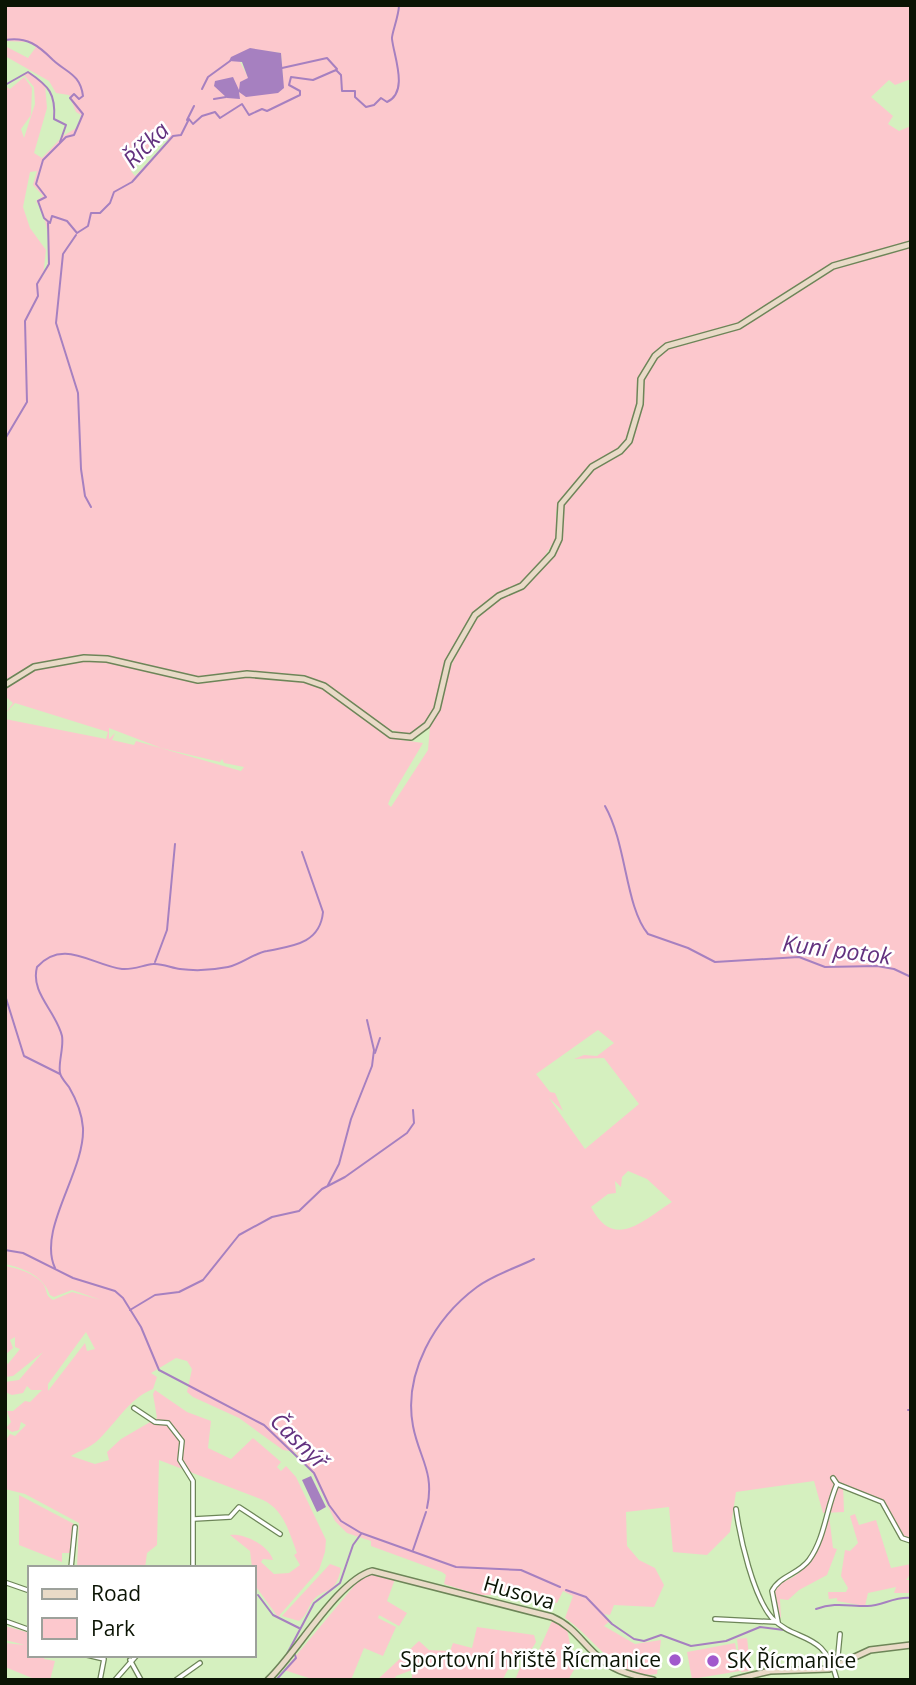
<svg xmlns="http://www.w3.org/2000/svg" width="916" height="1685" viewBox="0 0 916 1685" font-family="'Open Sans',sans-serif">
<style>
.green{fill:#fcc8cd;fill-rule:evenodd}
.water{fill:#a680c0}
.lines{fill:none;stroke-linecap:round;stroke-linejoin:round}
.stream{stroke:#a680c0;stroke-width:2}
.minor-casing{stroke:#6d8558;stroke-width:6}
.secondary-casing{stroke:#6d8558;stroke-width:8}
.minor{stroke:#fff;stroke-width:3.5}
.secondary{stroke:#e9dac7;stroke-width:5}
.poi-dot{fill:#a159cc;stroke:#fff;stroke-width:2.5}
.labels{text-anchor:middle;stroke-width:5;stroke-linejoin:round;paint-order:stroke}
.street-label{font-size:21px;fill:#0b1404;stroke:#fff}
.poi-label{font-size:21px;fill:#0b1404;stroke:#fff;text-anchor:end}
.water-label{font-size:23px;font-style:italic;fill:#63327f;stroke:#fff}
</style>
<rect width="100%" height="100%" fill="#d5f0bf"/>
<g class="green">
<path d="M5,5H911V79L895,85L889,80L871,97L893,116L888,124L899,131L911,126V241L832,264L738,324L666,343L653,354L638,379L637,404L626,440L619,449L590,466L559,503L556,512V539L534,572L520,584L488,600L473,614L446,661L435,708L421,729L409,735L385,728L325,684L304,677L247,671L199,677L107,656H84L33,664L5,682V86L10,89L24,77L32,88L31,115L21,129L24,138L35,104L34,87L24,75L29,73L45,85L47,108L34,153L42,158L63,136L78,127L81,115L76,112L69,95L56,93L49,81L5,56V46L28,58L36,47L28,42L5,41ZM250,49L281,53L283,82H241L249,79L240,62ZM161,132L169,140L135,176L131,171ZM37,171L33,185L43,196L36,201C49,222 54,254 43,277L46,250L30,228L23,207L30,172Z"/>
<path d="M911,247V1539L904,1537L882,1500L843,1485L844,1512L823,1513L814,1481L736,1492L730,1532L707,1555L673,1552L669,1507L626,1512L627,1546L639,1560L655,1568L664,1585L654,1607L614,1605L610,1615L604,1614L610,1621L604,1626L635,1644L661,1640L657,1674C617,1681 594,1637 565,1618L573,1596L563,1591L557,1603L502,1591L492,1595H479L444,1584L446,1575L442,1572L371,1546V1541L347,1533L335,1521L313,1474L295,1452L283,1450L239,1418L193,1397L187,1392L192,1369L187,1361L176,1358L151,1373L157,1377L153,1389C129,1398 115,1425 96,1442C89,1448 79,1451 71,1456L95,1464L109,1460L107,1452L121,1439L157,1418L153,1394L155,1390L187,1412L211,1421L208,1448L231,1459L253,1438L281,1462L277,1467L281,1471L286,1466L296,1477L326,1540L325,1552L319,1570L278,1617L254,1584L250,1551L230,1535C245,1533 269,1546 273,1560L263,1559L261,1562L274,1574L289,1573L300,1565L294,1555L297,1553C289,1532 284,1510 263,1500L159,1460L157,1545L147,1553L145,1568H77L79,1523L25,1494L5,1489V1441L10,1434L15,1436L26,1425L21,1422L19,1430L12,1432L6,1428L11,1422L7,1411H13L25,1401L30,1402L42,1390H31L27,1386L23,1393L12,1395L5,1392V1382L19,1380L43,1352L13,1376L5,1377V1362L8,1364L20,1349L15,1347V1337L10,1340L13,1348L5,1355V1266C18,1268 36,1274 44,1285C48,1293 45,1295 53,1300L72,1292L101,1300L72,1290L54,1297L50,1295C43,1276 24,1268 5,1264V719L106,739L108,732L15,703L5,714L13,703L7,698L5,688L35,669L84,661H106L198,682L247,676L304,682L322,688L383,732L396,739L423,743L391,797L388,804L391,807L428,750L430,727L440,710L445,678L470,627L491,604L523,588L554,555L561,540L563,506L593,469L621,453L631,442L643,380L657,357L668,348L682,343L740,329L834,268ZM109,728L161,748L220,762L222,759L224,763L244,767L241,771L136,741L134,745L112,740L115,733L109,739ZM598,1030L614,1043L597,1056L584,1055L574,1059L604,1058L639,1104L585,1149L549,1098L563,1111L555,1093L550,1092L536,1074ZM628,1171L647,1179L672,1202C642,1221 614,1251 591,1207L608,1194L616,1193L615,1181L621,1187L622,1177ZM86,1332L95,1349L87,1351L85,1343L48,1391V1384Z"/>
<polygon points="19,1495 74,1524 71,1553 62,1553 62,1562 19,1545"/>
<polygon points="855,1514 859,1525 876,1520 891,1568 911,1564 911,1573 906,1580 911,1580 911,1593 894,1593 896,1587 868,1593 865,1606 837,1601 837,1598 829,1599 829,1601 828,1592 846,1592 848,1588 841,1576 845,1550 850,1551 858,1543 850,1516"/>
<path d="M829,1515L833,1548L837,1549L827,1575L799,1590L788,1600L780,1599L781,1619L774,1599L776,1587C782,1581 790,1580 796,1575C816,1561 822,1538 829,1515Z"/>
<path d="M330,1564L341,1568C335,1598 323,1586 312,1602C307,1609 307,1615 299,1621L282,1616Z"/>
<polygon points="369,1574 395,1579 387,1601 407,1613 399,1626 379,1615 378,1618 396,1627 383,1656 364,1648 351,1680 315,1680 284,1670 359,1580"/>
<polygon points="552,1621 567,1629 575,1668 568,1680 515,1680 520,1668 539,1650"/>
<polygon points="5,1626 30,1633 30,1655 45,1655 44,1659 55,1661 50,1680 37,1680 5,1667 5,1643 25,1645 5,1640"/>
<path d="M477,1627L534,1635L536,1642C527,1660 510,1658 503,1680H412V1670L396,1676L394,1680H377L419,1641L429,1650L450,1651L453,1643L472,1648Z"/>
<polygon points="747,1638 751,1671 741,1672 737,1639"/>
<polygon points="735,1643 740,1671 692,1679 687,1652"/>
</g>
<g class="water">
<polygon points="250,48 281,53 284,88 278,93 246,97 239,92 240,99 227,98 214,86 215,81 233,77 239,90 240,82 248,78 242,62 229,61 231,57"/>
<polygon points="311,1476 326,1507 317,1512 302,1480"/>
</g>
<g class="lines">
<g class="stream">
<path d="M5,40C27,36 39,46 53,60C67,73 80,74 83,96L79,99L74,94L70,98L83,114L74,135L66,137L43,160L36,184L46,197L38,201L44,218L50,223L52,216L67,221L77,233L88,226L91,213H100L110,203L114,192L132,182L173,136L181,135L189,119L193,124L202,116L215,112L220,118L242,104L249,115L262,109L267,111L300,95V91L289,85L291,77L313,80L336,70L341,75L342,91H355V97L366,107L374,105L381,98L387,102C409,92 394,57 392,39C391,35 399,16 399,5"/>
<polyline points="282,68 327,58 337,69"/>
<path d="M5,85L28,72C49,86 56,94 54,119L66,125L60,142"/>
<polyline points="202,89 208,77 230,61"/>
<polyline points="214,99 226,97"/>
<polyline points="187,120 194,106"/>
<polyline points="76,235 63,254 56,323 78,393 81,469 85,496 91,507"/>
<polyline points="5,439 27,402 25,321 38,296 37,284 49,264 48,223"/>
<path d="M605,806C627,845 625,906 648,934L688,948L715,962L799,957L825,967L877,966L894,969L911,977"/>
<polyline points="155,962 167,930 175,844"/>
<polyline points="5,995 24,1056 60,1074"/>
<polyline points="375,1053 380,1038"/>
<polyline points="328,1185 339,1164 351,1119 372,1066 374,1050 367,1020"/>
<polyline points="5,1250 23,1253 73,1278 115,1291 123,1298 141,1327 159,1370 264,1425 314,1473 329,1505 341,1521 361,1533 456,1567 521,1570 560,1587"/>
<path d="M55,1268C37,1229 85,1172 83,1128C82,1114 76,1099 69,1087C66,1083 61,1078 60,1073C58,1062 64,1048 62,1036C56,1011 30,993 37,967C63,938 92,965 122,969C134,970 143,965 153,964C161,963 172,968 180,969C195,971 213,970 228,967C242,964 254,953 267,951C292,946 320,944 323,912L302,852"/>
<polyline points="130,1310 155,1295 179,1292 203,1280 239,1235 272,1217 299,1211 322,1189 345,1177 407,1133 414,1123 413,1110"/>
<polyline points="908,1410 911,1410"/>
<path d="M427,1508C435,1472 419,1458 413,1426C403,1373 435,1318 477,1287C493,1275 516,1268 534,1259"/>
<polyline points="413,1550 426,1512"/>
<polyline points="566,1590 586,1597 612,1624 634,1639 644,1641 661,1635 691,1646 726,1641 760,1627 784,1630"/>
<polyline points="258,1595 273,1615 299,1628"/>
<path d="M816,1609C835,1602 847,1606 866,1606C881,1607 894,1596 911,1598"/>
<polyline points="287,1654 314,1603 340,1583 353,1545 361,1534"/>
<polyline points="276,1680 296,1658 294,1652"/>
</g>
<defs>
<g id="minor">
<polyline points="134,1408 155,1422 168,1423 182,1441 180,1460 193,1481 193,1568"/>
<polyline points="837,1484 882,1502 902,1538 911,1541"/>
<path d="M736,1509C740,1538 753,1596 772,1618C797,1644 824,1629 837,1680"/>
<polyline points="194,1519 230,1517 239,1507 280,1534"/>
<polyline points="71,1568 75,1527"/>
<polyline points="7,1583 30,1591"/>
<polyline points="715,1619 776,1622"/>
<polyline points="5,1621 30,1630"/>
<path d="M778,1622L772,1591C779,1576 799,1574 809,1560C825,1538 826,1509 837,1484L833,1478"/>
<polyline points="87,1655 104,1659 100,1680"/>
<polyline points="130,1660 141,1680"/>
<polyline points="837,1665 840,1634"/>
<polyline points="115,1680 137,1655"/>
<polyline points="176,1680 200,1663"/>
</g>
<g id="secondary">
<polyline points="5,685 34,667 84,658 107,659 198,680 247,674 304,679 324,686 391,735 411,737 427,725 437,709 448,662 475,615 499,596 522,586 552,554 559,539 561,504 592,467 620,451 629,441 640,404 641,379 655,356 667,346 739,326 833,266 911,244"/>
<path d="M268,1680C296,1654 338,1580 372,1571L552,1617C575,1627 583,1645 602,1660C617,1672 635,1676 653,1680"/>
<polyline points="733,1680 770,1671 829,1669 870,1650 911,1645"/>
</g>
</defs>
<use href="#minor" class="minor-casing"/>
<use href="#secondary" class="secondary-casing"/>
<use href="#minor" class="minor"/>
<use href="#secondary" class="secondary"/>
</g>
<g class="poi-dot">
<circle cx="675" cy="1660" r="7"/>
<circle cx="713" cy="1661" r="7"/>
</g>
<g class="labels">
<g class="street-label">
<text transform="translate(519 1593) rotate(16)" y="7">Husova</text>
</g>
<g class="poi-label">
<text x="661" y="1667">Sportovní hřiště Řícmanice</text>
<text x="727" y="1668" text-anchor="start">SK Řícmanice</text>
</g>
<g class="water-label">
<text transform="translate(146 145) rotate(-45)" y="8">Říčka</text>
<text transform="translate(837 950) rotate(7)" y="8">Kuní potok</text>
<text transform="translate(299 1441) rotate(44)" y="8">Časnýř</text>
</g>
</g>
<rect width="916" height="1685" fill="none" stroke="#0b1404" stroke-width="14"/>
<rect x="28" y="1566" width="228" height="91" fill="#ffffff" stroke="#9da19b" stroke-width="2"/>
<rect x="42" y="1589" width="35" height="10" fill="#e9dac7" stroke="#9da19b" stroke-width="2"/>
<text x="91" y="1601" font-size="21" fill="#0b1404">Road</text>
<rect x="42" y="1618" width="35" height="21" fill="#fcc8cd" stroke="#9da19b" stroke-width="2"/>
<text x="91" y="1636" font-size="21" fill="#0b1404">Park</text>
</svg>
